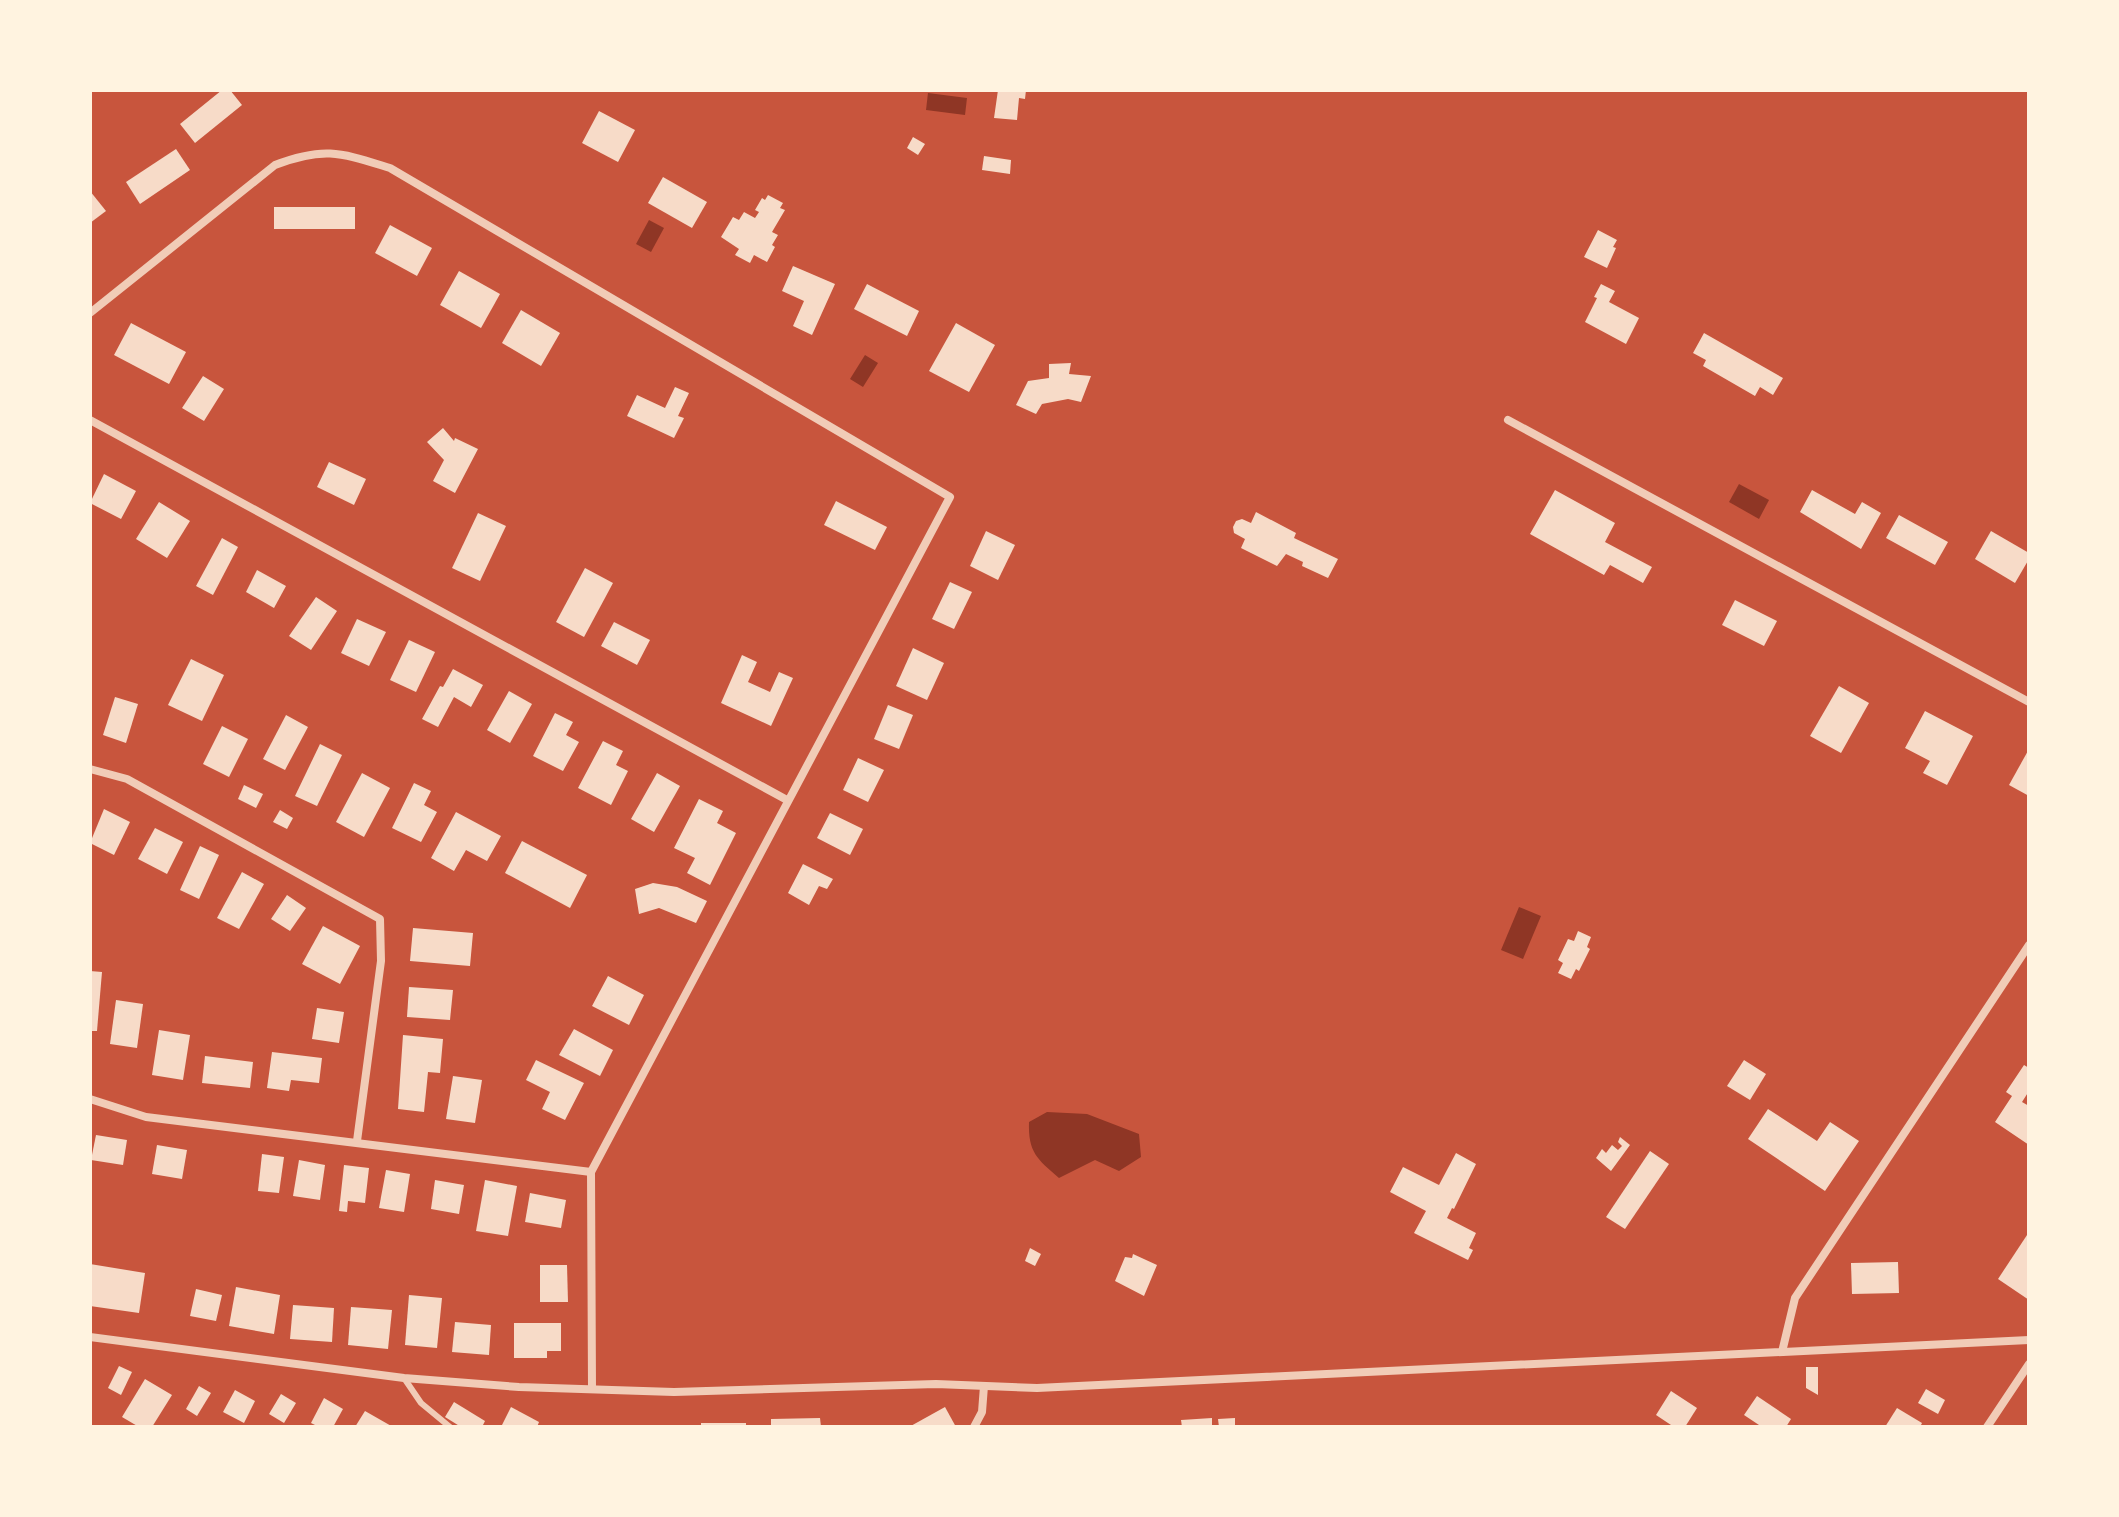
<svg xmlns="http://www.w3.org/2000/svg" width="2119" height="1517" viewBox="0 0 2119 1517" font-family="'Work Sans',sans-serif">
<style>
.water{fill:#8f3625}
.building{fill:#f7dbc8}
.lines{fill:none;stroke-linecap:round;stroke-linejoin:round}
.service{stroke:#f1ccb7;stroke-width:6}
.minor{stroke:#f1ccb7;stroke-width:8}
</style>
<rect width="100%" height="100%" fill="#c8553d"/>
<g class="water">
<polygon points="928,93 967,98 965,115 926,110"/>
<polygon points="649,220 664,228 651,252 636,244"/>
<polygon points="865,355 878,363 863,387 850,379"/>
<polygon points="1739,484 1769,500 1759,519 1729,502"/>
<polygon points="1519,907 1541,916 1523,959 1501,950"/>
<path d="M1047,1112L1087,1114L1139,1134L1141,1157L1119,1171L1095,1160L1059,1178C1037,1159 1028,1152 1029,1122Z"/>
</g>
<g class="building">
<polygon points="222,90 230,90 242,105 195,143 180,124"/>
<polygon points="998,90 1026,90 1025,99 1019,98 1017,120 994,118"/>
<polygon points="599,111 635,130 618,162 582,143"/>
<polygon points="913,137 925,144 918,155 907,148"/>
<polygon points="176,149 190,170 140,204 126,182"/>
<polygon points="984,156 1011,160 1010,174 982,170"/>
<polygon points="663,177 707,202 692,228 648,203"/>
<polygon points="90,191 106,211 90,223"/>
<polygon points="768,195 783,203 780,208 785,210 772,232 778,235 772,245 775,247 767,262 754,255 750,263 735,255 739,249 721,237 733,217 739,220 744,212 755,218 759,212 755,210 762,198 765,200"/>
<rect x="274" y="207" width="81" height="22"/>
<polygon points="390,225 432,248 417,276 375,253"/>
<polygon points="1598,230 1617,240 1613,247 1616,248 1607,268 1584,257"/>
<polygon points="793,266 835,284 812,335 793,326 804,301 782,291"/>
<polygon points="459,271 500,294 481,328 440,305"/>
<polygon points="867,284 919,311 907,336 854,309"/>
<polygon points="1601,284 1615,291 1609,302 1639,318 1626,344 1585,322 1597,298 1594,297"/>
<polygon points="521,310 560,333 541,366 502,343"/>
<polygon points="131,323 186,352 169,384 114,355"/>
<polygon points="956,323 995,345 969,392 929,371"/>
<polygon points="1704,333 1783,378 1773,395 1760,387 1755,396 1703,366 1706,360 1693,353"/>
<polygon points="1071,363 1069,374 1091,376 1081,402 1068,399 1042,404 1036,414 1016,405 1028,381 1049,378 1049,364"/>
<polygon points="203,376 224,389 204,421 182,408"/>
<polygon points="675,387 689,393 678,416 684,418 674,438 627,416 637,395 665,408"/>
<polygon points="443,428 454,441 455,438 478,449 455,493 433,481 444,460 427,442"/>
<polygon points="329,462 366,479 354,505 317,487"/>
<polygon points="104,474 136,491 121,519 90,503"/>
<polygon points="1555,490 1615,523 1605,542 1652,567 1643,583 1610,565 1604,575 1530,534"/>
<polygon points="1812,490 1855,514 1862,502 1881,513 1861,549 1800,512"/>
<polygon points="836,501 887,527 875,550 824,525"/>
<polygon points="159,502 190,521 167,558 136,539"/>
<polygon points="1256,512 1296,533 1294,538 1338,559 1328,578 1302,566 1303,562 1286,554 1277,566 1241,548 1245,539 1234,533 1233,527 1236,521 1242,519 1251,523"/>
<polygon points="478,513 506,526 480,581 452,568"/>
<polygon points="1899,515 1948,542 1935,565 1886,538"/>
<polygon points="986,531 1015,545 998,580 970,566"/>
<polygon points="1991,531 2029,553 2029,559 2015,583 1975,559"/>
<polygon points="222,538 238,547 213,595 196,586"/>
<polygon points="585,568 613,583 584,637 556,622"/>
<polygon points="257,570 286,586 274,608 246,592"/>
<polygon points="950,582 972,592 954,629 932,619"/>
<polygon points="316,597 337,611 311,650 289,636"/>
<polygon points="1735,600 1777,621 1764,646 1722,625"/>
<polygon points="357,619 386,632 369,666 341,653"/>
<polygon points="614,622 650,640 637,665 601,646"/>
<polygon points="409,640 435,652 416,692 390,680"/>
<polygon points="913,648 944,663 927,700 896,686"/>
<polygon points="742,655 757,662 748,682 770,692 779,672 793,678 771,726 721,703"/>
<polygon points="191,659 224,675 202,721 168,705"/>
<polygon points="453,669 483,685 471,707 454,697 438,727 422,719 440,686 443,687"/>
<polygon points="1839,686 1869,703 1841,753 1810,736"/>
<polygon points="509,691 532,704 510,743 487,730"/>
<polygon points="115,697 138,704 126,743 103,735"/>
<polygon points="888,705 913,715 899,749 874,739"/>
<polygon points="1925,711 1973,736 1947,785 1923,773 1930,761 1905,748"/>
<polygon points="555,713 573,722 566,735 579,742 563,771 533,756"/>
<polygon points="286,715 308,727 285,770 263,759"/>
<polygon points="222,726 248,739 229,777 203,764"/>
<polygon points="603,741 623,751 616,765 628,771 611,805 578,788"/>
<polygon points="320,744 342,755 317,806 295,796"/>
<polygon points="2029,749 2029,796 2009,785"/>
<polygon points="858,758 884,770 868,802 843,790"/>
<polygon points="362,773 390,788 364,837 336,822"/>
<polygon points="657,773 680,786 654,832 631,819"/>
<polygon points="414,783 431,791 424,805 437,812 421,842 392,828"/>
<polygon points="244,785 263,794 256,808 238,799"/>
<polygon points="699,799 723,811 717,823 736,833 710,885 687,873 695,858 674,848"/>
<polygon points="104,809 130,822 114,855 90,843"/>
<polygon points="280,810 293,818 287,829 273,822"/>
<polygon points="456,812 501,836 487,861 466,850 454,871 431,858"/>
<polygon points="830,813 863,829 850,855 817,838"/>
<polygon points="155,828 183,842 167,874 138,859"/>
<polygon points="522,841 587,875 570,908 505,873"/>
<polygon points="200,846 219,855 199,899 180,890"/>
<polygon points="803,864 833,879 827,889 819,886 809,905 788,893"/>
<polygon points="242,872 264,884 239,929 217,918"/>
<polygon points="653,883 677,887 707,901 696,923 659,908 639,914 635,889"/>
<polygon points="287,895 306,908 290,931 271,919"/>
<polygon points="323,926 360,946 340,984 302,964"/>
<polygon points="413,928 473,933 470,966 410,961"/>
<polygon points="1578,931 1591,937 1587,947 1590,949 1579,971 1576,969 1571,979 1558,973 1563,963 1558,960 1568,939 1574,941"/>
<polygon points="90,971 102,972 97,1031 90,1031"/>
<polygon points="608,976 644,995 629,1025 592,1006"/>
<polygon points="409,987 453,990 450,1020 407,1017"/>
<polygon points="116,1000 143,1004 137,1048 110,1044"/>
<polygon points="317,1008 344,1012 339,1043 312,1039"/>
<polygon points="574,1029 613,1050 600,1076 559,1055"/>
<polygon points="159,1030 190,1035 183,1080 152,1075"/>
<polygon points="403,1035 443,1039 440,1073 428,1072 424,1112 398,1109"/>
<polygon points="272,1052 322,1058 319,1083 291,1080 289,1091 267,1088"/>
<polygon points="205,1056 253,1062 250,1088 202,1083"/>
<polygon points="536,1060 584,1083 565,1120 542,1109 550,1092 526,1080"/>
<polygon points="1744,1060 1766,1074 1750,1100 1727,1086"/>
<polygon points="2024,1065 2029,1068 2029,1091 2022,1102 2029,1106 2029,1145 1995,1122 2012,1096 2006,1092"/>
<polygon points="453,1076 482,1080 475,1123 446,1119"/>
<polygon points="1768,1109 1817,1141 1830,1122 1859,1141 1825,1191 1748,1139"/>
<polygon points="96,1135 127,1140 123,1165 91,1160"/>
<polygon points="1620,1137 1630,1145 1611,1171 1596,1158 1602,1149 1606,1153 1612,1145 1618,1150 1622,1146 1618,1142"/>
<polygon points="157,1145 187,1150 182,1179 152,1174"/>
<polygon points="1650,1151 1669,1164 1625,1229 1606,1217"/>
<polygon points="1456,1153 1476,1164 1454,1209 1452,1208 1447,1218 1476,1233 1469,1248 1473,1250 1468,1260 1414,1233 1426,1211 1390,1192 1403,1167 1439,1185"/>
<polygon points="262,1154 284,1157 279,1193 258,1191"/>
<polygon points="299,1160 325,1165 320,1200 293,1196"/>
<polygon points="344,1165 369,1168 365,1203 348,1201 347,1212 339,1211"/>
<polygon points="386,1170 410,1174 404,1212 379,1208"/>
<polygon points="435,1180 464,1185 459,1214 431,1209"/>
<polygon points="485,1180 517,1186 508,1236 476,1231"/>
<polygon points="530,1193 566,1200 561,1228 525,1222"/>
<polygon points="2029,1232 2029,1300 1998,1279"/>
<polygon points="1030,1248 1041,1254 1035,1266 1025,1261"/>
<polygon points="1133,1254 1157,1265 1144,1296 1115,1281 1125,1257 1132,1258"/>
<polygon points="1898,1262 1899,1293 1852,1294 1851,1263"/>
<polygon points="90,1264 145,1273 139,1313 90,1306"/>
<polygon points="540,1265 567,1265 568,1302 540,1302"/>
<polygon points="236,1287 280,1295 274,1334 229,1326"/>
<polygon points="196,1289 222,1295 216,1321 190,1316"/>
<polygon points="409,1295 442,1298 437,1348 405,1345"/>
<polygon points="293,1305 334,1308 332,1342 290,1339"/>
<polygon points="351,1307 392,1310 388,1349 348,1345"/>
<polygon points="455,1322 491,1325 489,1355 452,1352"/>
<polygon points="514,1323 561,1323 561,1351 547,1351 547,1358 514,1358"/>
<polygon points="119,1366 132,1372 121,1395 108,1388"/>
<polygon points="1806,1367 1818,1367 1818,1395 1806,1388"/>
<polygon points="145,1379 172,1395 152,1427 139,1427 122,1417"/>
<polygon points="199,1386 211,1393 197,1416 186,1409"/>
<polygon points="1926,1389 1945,1400 1938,1414 1918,1403"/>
<polygon points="235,1390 255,1401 244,1423 223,1412"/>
<polygon points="1671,1391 1697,1408 1685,1427 1674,1427 1656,1415"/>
<polygon points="281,1394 296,1403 284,1423 269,1414"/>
<polygon points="1757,1396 1791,1419 1786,1427 1762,1427 1744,1415"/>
<polygon points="324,1398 343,1409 333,1427 319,1427 311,1423"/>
<polygon points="454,1402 485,1421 482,1427 461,1427 445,1417"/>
<polygon points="511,1407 539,1422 537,1427 506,1427 502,1425"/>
<polygon points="945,1407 956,1427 909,1427"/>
<polygon points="1897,1408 1922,1423 1920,1427 1885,1427"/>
<polygon points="365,1411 393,1427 355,1427"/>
<polygon points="820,1418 821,1427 771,1427 771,1419"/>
<polygon points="1212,1418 1212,1427 1182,1427 1181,1420"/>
<polygon points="1235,1418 1235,1427 1219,1427 1218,1419"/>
<rect x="701" y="1423" width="45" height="4"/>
</g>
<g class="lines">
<polyline class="service" points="404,1378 421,1403 450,1427"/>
<g class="minor">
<path d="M90,313L275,165C325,146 341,153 390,168L950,497L591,1172L592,1388"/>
<polyline points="90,420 787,800"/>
<polyline points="1508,420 2029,702"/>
<polyline points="90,769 127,779 380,919 381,961 357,1141"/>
<polyline points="90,1099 146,1117 591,1172"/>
<polyline points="90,1337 404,1378 519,1387 674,1392 936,1384 1037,1388 2029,1340"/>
<polyline points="1782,1352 1795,1298 2029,945"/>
<polyline points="974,1427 982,1412 984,1386"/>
<polyline points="1987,1427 2029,1364"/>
</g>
</g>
<rect width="2119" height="1517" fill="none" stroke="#fff3e0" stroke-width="184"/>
</svg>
